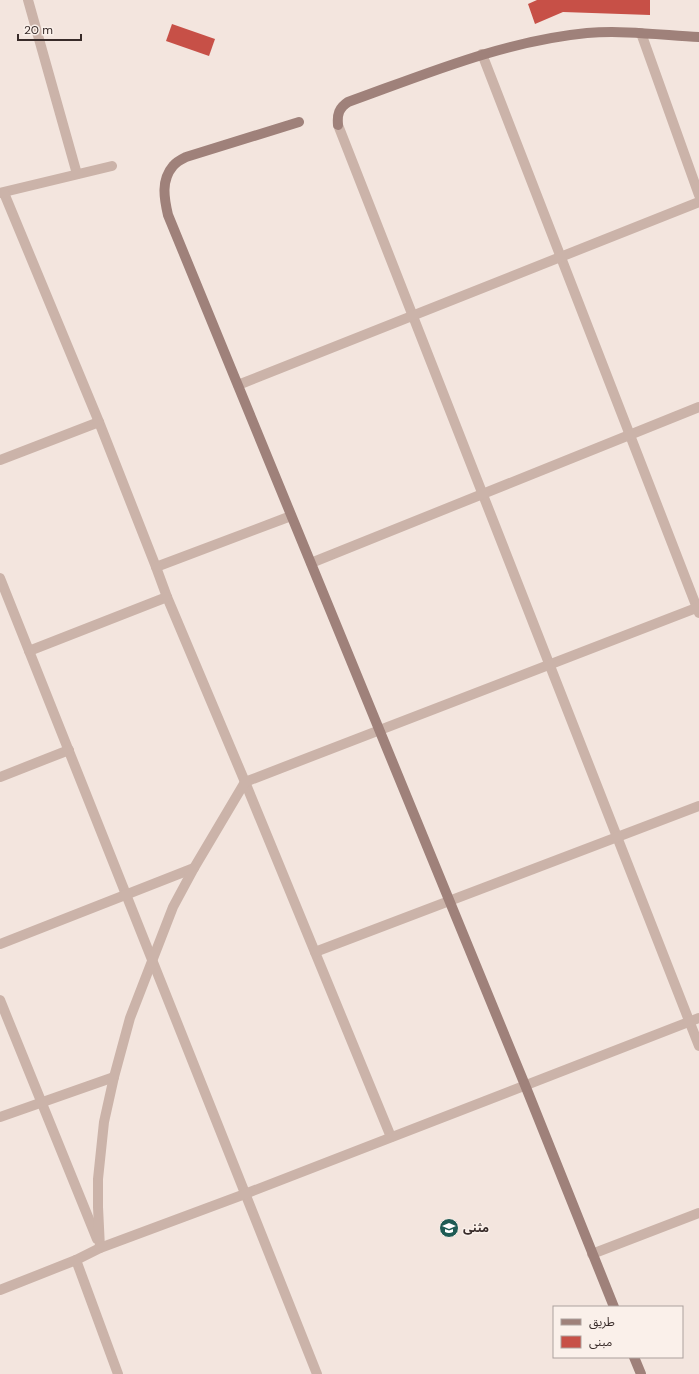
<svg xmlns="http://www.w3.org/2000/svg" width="699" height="1374" viewBox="0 0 699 1374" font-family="'DM Sans','Noto Sans Arabic',sans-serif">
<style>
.building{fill:#c75047}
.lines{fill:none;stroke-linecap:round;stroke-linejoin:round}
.lane{stroke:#cbb3a9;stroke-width:10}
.street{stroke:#cbb3a9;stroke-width:10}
.secondary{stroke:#9f817a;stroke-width:10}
.labels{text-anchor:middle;stroke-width:3;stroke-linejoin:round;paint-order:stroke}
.poi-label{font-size:12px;font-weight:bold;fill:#382b29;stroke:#faf0ea;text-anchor:start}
</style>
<rect width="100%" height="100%" fill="#f3e5de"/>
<g class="building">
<polygon points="537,0 650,0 650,15 563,12 535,24 528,4"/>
<polygon points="172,24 215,39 209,56 166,41"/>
</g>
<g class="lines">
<polyline class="lane" points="28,0 77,174"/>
<g class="street">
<polyline points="641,33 699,195"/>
<polyline points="482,54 699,613"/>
<polyline points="338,125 699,1046"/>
<polyline points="0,193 112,166"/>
<polyline points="4,193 99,422 156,567 167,597 245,782 391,1137"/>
<polyline points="238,385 699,202"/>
<polyline points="0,460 99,422"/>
<polyline points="311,563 699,407"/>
<polyline points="156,567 291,516"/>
<polyline points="0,578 317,1374"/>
<polyline points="29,651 167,597"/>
<polyline points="0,777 69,750"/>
<polyline points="0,944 194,868"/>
<polyline points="315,952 699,806"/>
<polyline points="0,1000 97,1239"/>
<polyline points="0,1117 114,1077"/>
<polyline points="100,1248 98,1207 98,1179 104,1122 114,1077 130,1018 173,907 194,868 245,782 699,607"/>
<polyline points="592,1254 699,1213"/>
<polyline points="76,1260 118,1374"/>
<polyline points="0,1290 76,1260 100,1248 245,1194 699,1018"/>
</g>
<g class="secondary">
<path d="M299,122L186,157C182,159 176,162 173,166C161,180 164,198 168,215L525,1085L614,1307"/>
<path d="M338,125C337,114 339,108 348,102C426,74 504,41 587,33C624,30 662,35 699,37"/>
<polyline points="634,1357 641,1374"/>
</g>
</g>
<defs>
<symbol id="school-disc" viewBox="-11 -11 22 22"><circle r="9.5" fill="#1e5b54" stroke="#faf0ea"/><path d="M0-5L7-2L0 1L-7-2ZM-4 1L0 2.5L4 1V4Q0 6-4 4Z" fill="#fff"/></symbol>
</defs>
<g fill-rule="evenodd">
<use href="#school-disc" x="438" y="1217" width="22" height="22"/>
</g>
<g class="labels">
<g class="poi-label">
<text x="463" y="1232">مثنى</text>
</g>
</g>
<rect x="553" y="1306" width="130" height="52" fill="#faf0ea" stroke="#aca19d"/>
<rect x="561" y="1319" width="20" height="6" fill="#9f817a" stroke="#aca19d"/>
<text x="589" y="1326" font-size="12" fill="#382b29">طريق</text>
<rect x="561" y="1336" width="20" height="12" fill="#c75047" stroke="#aca19d"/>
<text x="589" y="1346" font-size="12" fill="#382b29">مبنى</text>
<path d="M18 34v6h63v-6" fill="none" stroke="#382b29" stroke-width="2"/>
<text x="24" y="34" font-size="12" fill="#382b29" stroke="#faf0ea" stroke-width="3" paint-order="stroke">20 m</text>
</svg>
